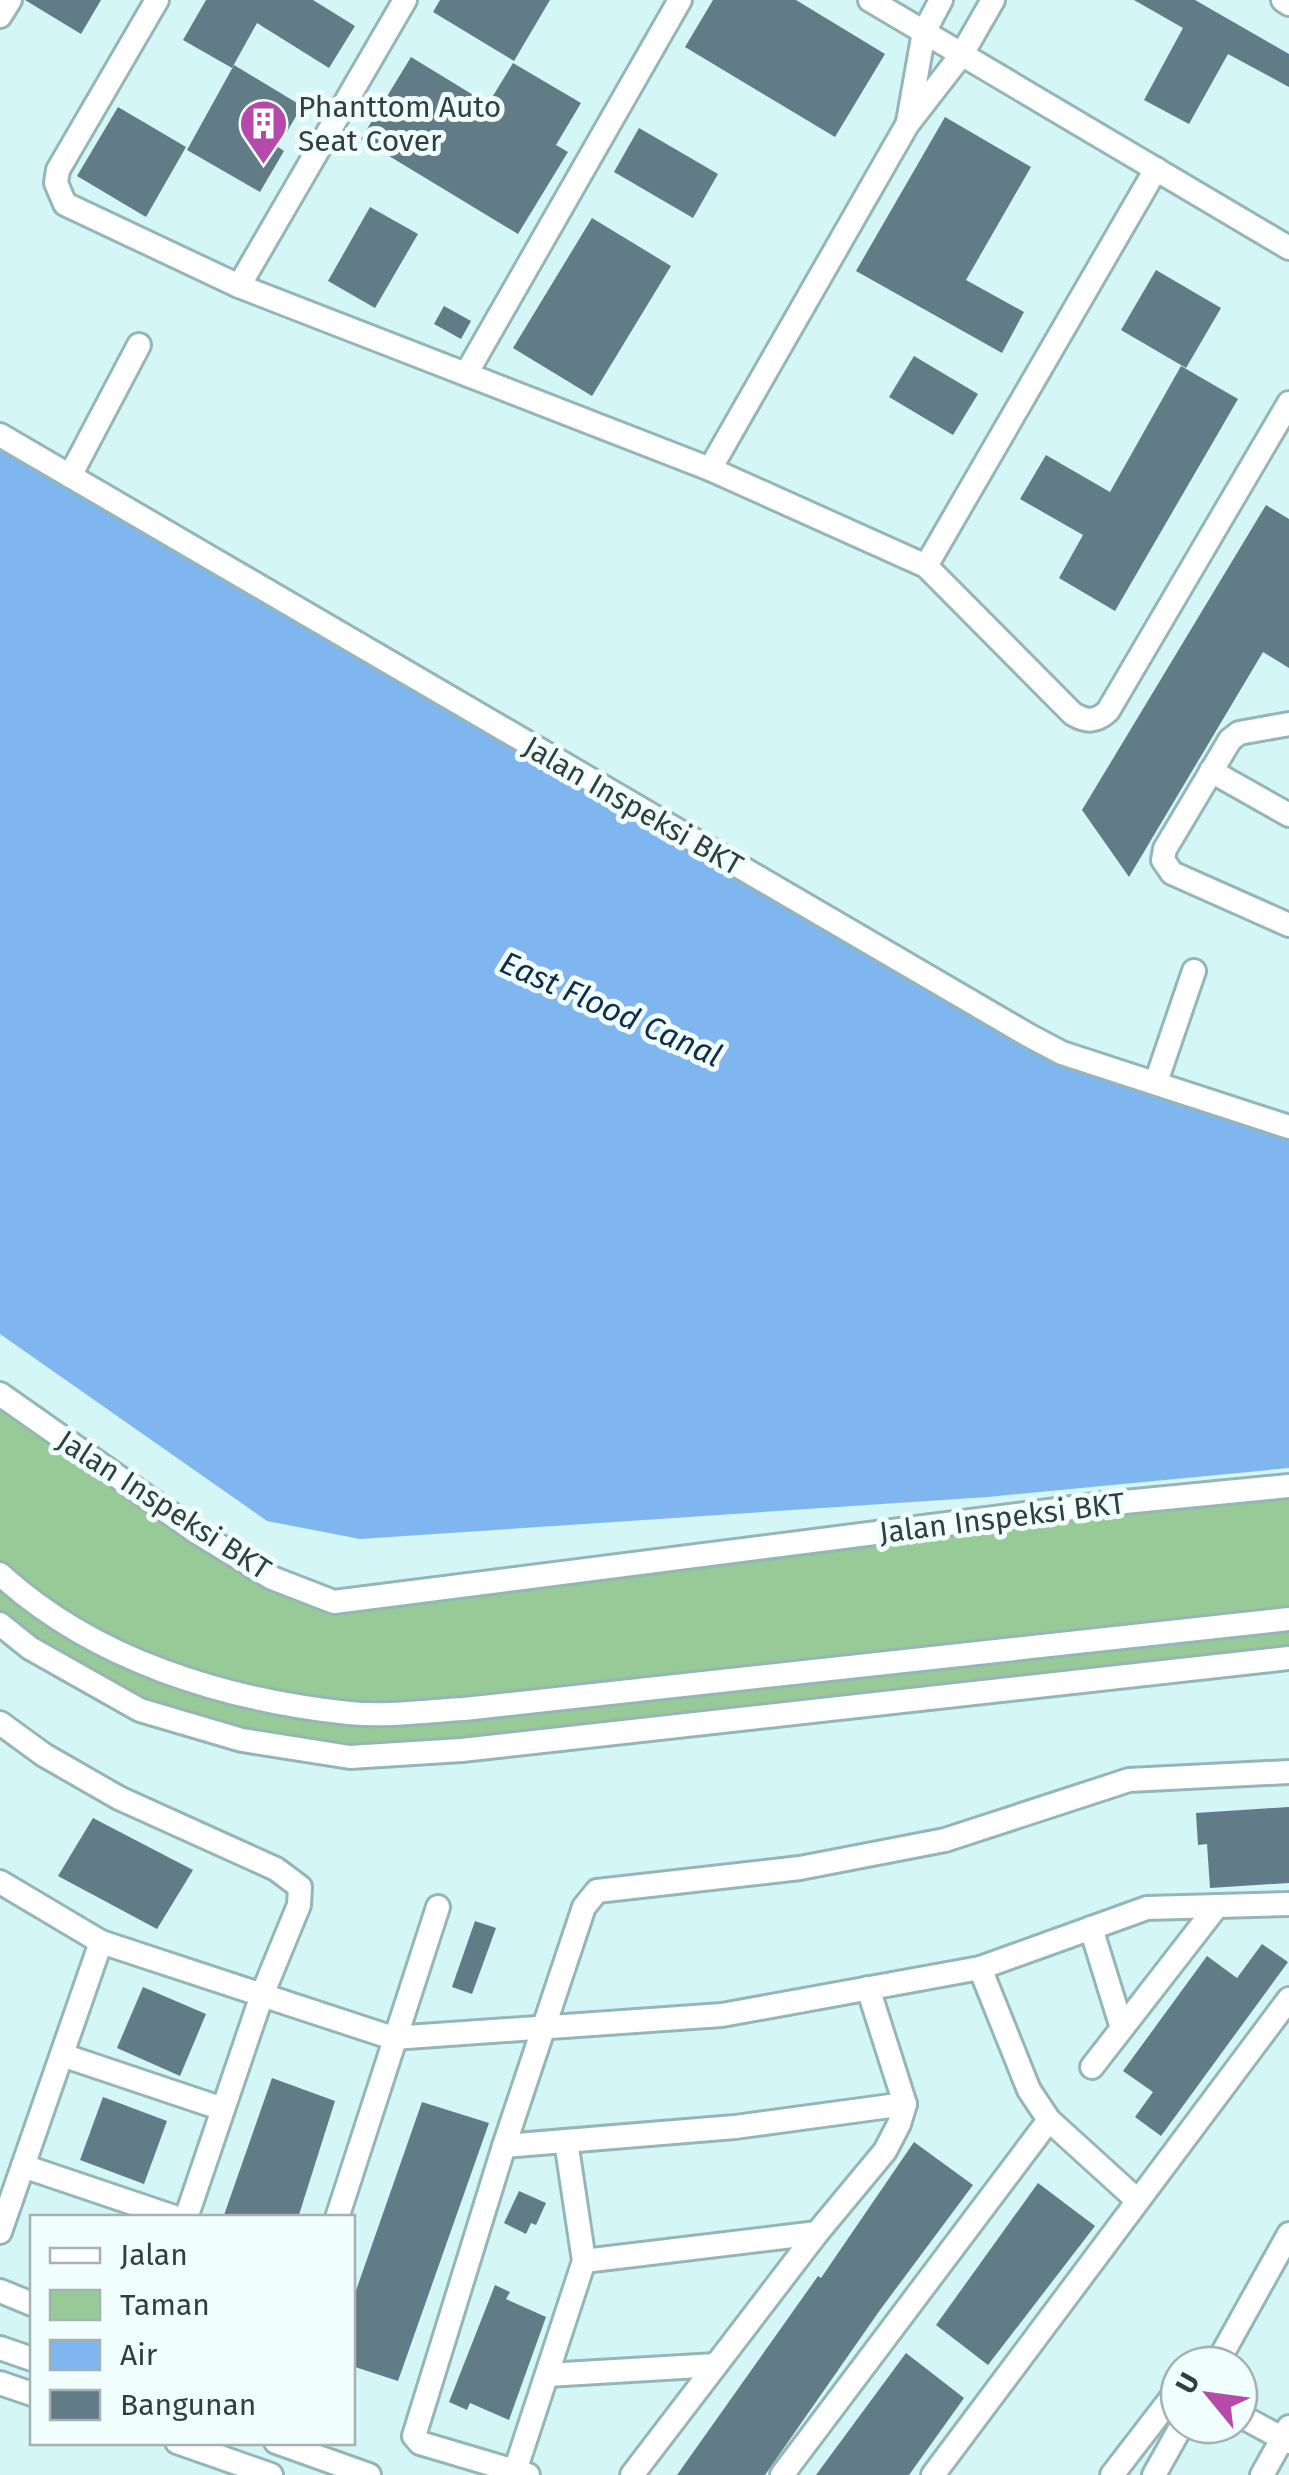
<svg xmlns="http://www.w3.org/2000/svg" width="1289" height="2475" viewBox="0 0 1289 2475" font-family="'Fira Sans',sans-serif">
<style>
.green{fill:#97ca96}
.water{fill:#7fb6f0}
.building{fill:#617c86}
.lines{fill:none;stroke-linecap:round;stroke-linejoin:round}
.minor-casing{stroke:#95b6b6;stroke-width:28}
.minor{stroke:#fff;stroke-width:22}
.labels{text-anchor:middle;stroke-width:10;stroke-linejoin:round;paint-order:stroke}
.poi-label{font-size:30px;fill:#313f3f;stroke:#f1fefe;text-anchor:start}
.street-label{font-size:30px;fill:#313f3f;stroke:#f1fefe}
.water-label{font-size:32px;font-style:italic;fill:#102d4a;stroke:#f1fefe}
</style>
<rect width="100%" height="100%" fill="#d4f6f6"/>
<polygon class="green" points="0,1390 160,1507 334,1602 1289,1488 1289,1659 350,1757 140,1710 0,1624"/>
<polygon class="water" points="0,450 1042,1050 1289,1134 1289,1468 988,1497 360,1539 267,1521 0,1334"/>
<g class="building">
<polygon points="25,0 101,0 81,34"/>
<polygon points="206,0 313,0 355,26 329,68 257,23 232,68 183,40"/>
<polygon points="440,0 550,0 514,61 433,12"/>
<polygon points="713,0 796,0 885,54 835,137 685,47"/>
<polygon points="1134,0 1195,0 1289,54 1289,87 1228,54 1189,124 1144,100 1183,28"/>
<polygon points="411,57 488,104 513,63 581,103 556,145 568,152 518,234 361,139"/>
<polygon points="234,65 302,106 278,147 284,151 260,192 187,150"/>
<polygon points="118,107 186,147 146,217 77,176"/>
<polygon points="945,117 1031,167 966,280 1024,312 1002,353 856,271"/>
<polygon points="639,128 718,174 693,218 614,172"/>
<polygon points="370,207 418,234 375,308 328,281"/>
<polygon points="592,218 671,266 592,396 513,348"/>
<polygon points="1156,270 1221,308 1186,368 1121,330"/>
<polygon points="444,306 471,321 461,339 434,324"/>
<polygon points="914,356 978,394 953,435 889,397"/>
<polygon points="1181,366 1238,399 1115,611 1059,578 1083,535 1020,499 1046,455 1110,492"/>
<polygon points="1266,505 1289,519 1289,668 1263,652 1129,877 1082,810"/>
<polygon points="1289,1807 1289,1883 1210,1888 1207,1844 1198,1845 1196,1813"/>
<polygon points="93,1818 193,1870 157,1929 58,1876"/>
<polygon points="475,1921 496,1928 472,1994 452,1987"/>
<polygon points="1262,1944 1288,1962 1161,2136 1135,2117 1153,2092 1123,2071 1207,1956 1237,1978"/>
<polygon points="143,1987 206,2014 180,2076 117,2048"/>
<polygon points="272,2078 335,2101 298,2218 223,2218"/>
<polygon points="103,2097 167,2121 144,2184 80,2160"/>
<polygon points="422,2102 489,2123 398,2381 352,2366 352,2302"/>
<polygon points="914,2142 973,2185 880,2310 765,2475 677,2475 818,2276 821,2278"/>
<polygon points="1038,2183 1095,2226 988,2365 936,2325"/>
<polygon points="519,2191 546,2203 536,2225 531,2223 526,2234 504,2223"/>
<polygon points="495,2285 510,2292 506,2299 546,2317 509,2420 470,2403 467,2410 449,2402"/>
<polygon points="906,2353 964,2398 909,2475 816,2475"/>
</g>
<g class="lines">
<defs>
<g id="minor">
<path d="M157,0L58,170L56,183L65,204L239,286L710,469L926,566L1073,714C1087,722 1096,722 1108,711L1289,403"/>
<polyline points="870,0 1289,248"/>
<polyline points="1283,0 1289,4"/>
<polyline points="0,16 10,0"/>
<polyline points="908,122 924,32 941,0"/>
<polyline points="239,286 405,0"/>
<polyline points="466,374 680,0"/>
<polyline points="0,435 1028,1035 1062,1053 1289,1127"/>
<polyline points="710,469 907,125 962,54 993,0"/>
<polyline points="70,476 139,345"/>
<polyline points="926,566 1156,169"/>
<polyline points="1289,724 1239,733 1230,740 1165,849 1163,860 1172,873 1289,925"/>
<polyline points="1211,771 1289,815"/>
<polyline points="1156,1082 1194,971"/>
<polyline points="0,1394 195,1531 272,1578 334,1602 1104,1504 1289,1486"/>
<path d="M0,1574C94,1660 225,1700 349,1713C386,1717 427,1711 464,1709L1289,1619"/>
<polyline points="0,1624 30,1648 140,1710 242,1740 350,1757 462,1750 1289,1658"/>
<polyline points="0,1723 44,1755 119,1798 276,1869 300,1887 299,1905 262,1995 186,2218"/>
<polyline points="0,1882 101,1942 393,2038 722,2015 980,1968 1147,1908 1289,1904"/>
<polyline points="1091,1928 1122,2028"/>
<polyline points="980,1968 1029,2090 1049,2120 1137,2200"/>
<polyline points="62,2055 223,2109"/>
<polyline points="1092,2067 1217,1906"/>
<polyline points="504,2146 735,2127 905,2104"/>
<polyline points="23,2166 177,2218"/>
<polyline points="337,2218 438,1907"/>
<polyline points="0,2232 101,1942"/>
<polyline points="584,2261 817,2233"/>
<polyline points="0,2291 32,2304"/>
<polyline points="0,2348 32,2359"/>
<polyline points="1216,2365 1289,2234"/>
<polyline points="547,2375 716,2365"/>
<polyline points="0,2383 32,2394"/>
<polyline points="1239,2415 1289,2442"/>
<polyline points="177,2442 271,2475"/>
<polyline points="276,2442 369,2475"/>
<polyline points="515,2471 584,2261 566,2141"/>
<polyline points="528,2475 420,2443 414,2436 504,2146 584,1907 597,1891 800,1868 945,1840 1129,1780 1289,1772"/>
<polyline points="632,2475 817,2233 885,2151 899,2124 905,2104 868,1988"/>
<polyline points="782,2475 1049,2120"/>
<polyline points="933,2475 1289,1999"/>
<polyline points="1112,2475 1179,2388"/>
<polyline points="1154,2475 1182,2425"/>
<polyline points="1262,2475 1289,2427"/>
</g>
</defs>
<use href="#minor" class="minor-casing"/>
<use href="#minor" class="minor"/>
</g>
<defs>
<symbol id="building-pin" viewBox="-11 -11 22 30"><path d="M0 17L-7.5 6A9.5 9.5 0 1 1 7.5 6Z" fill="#b54aab" stroke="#f1fefe"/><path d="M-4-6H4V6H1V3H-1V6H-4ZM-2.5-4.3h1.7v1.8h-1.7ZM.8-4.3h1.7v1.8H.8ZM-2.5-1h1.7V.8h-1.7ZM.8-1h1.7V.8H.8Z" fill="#fff"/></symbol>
</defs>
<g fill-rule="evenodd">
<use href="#building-pin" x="236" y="96" width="55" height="75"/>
</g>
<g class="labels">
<g class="poi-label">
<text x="298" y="117">Phanttom Auto<tspan x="298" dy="34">Seat Cover</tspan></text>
</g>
<g class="street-label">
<text transform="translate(633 806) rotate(30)" y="10">Jalan Inspeksi BKT</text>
<text transform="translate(164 1505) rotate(33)" y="10">Jalan Inspeksi BKT</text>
<text transform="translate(1002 1518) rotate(-7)" y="10">Jalan Inspeksi BKT</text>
</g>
<g class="water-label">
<text transform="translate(611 1009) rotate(24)" y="11">East Flood Canal</text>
</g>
</g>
<rect x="30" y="2215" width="325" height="230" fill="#f1fefe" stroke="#a4b2b2" stroke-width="2.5"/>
<rect x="50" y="2248" width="50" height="15" fill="#ffffff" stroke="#a4b2b2" stroke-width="2.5"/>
<text x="120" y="2265" font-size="30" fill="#313f3f">Jalan</text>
<rect x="50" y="2290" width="50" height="30" fill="#97ca96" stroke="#a4b2b2" stroke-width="2.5"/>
<text x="120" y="2315" font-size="30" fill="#313f3f">Taman</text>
<rect x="50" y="2340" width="50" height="30" fill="#7fb6f0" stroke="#a4b2b2" stroke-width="2.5"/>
<text x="120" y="2365" font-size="30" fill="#313f3f">Air</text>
<rect x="50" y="2390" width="50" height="30" fill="#617c86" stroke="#a4b2b2" stroke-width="2.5"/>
<text x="120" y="2415" font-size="30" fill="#313f3f">Bangunan</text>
<g transform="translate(1209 2395) rotate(299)"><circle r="48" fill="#f1fefe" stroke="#a4b2b2" stroke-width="2.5"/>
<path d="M0-8L18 38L0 25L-18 38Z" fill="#b54aab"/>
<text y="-15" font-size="28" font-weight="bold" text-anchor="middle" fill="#313f3f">U</text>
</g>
</svg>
